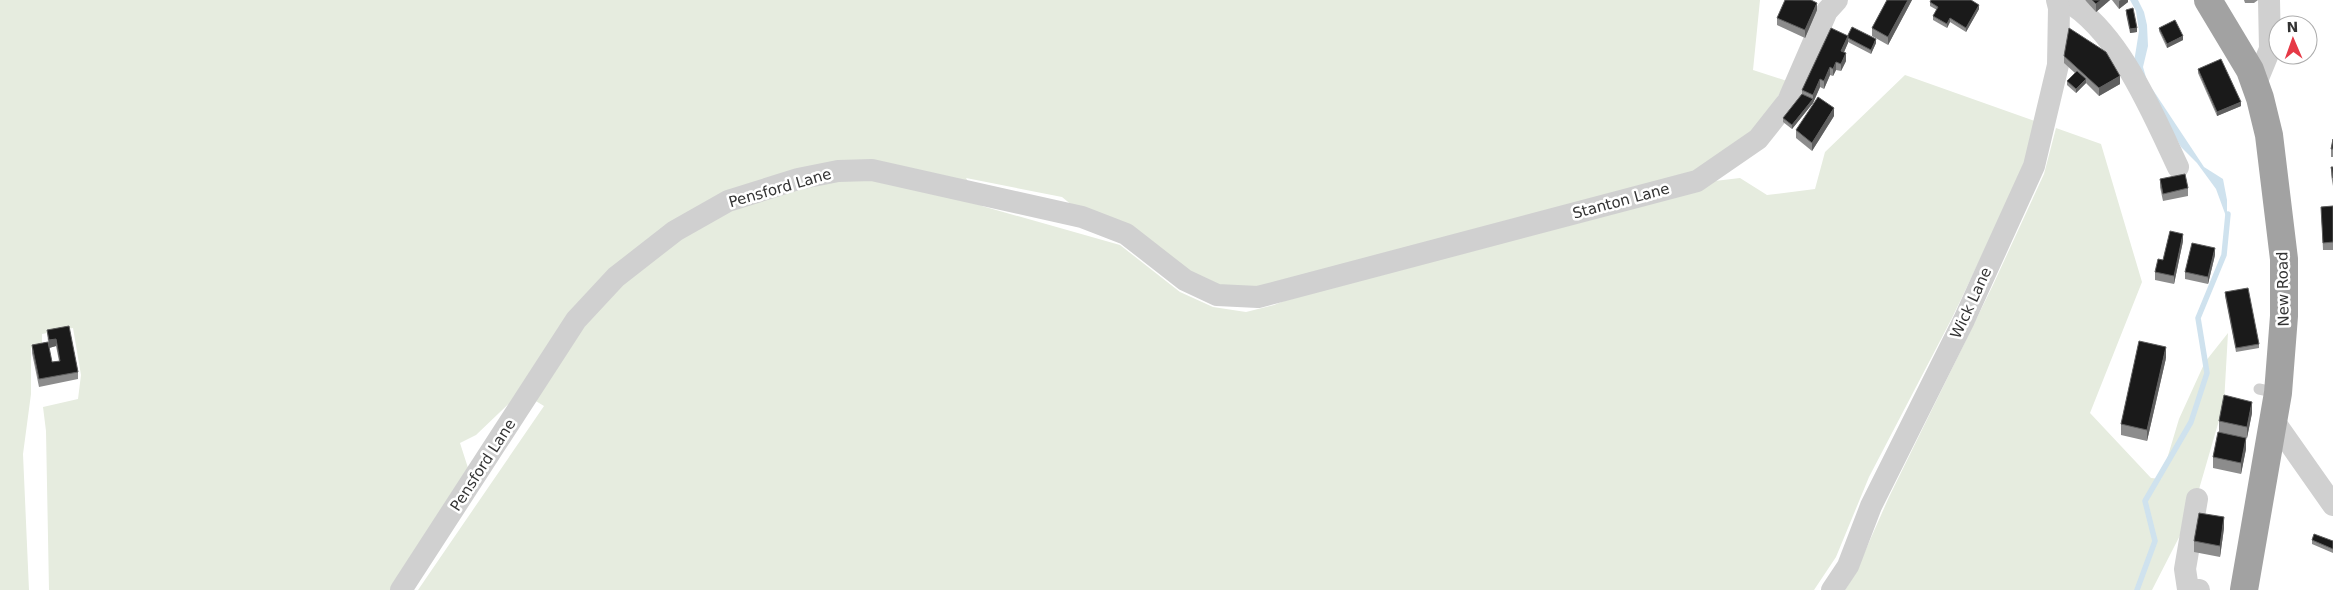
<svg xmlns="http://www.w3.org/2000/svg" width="2333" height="590" viewBox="0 0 2333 590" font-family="'DejaVu Sans',sans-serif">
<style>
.green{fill:#e6ecdf}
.water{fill:#cfe2ee}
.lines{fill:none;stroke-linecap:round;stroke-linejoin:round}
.stream{stroke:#cfe2ee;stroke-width:5.5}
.service{stroke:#d0d0d0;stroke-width:11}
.minor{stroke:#d0d0d0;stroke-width:22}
.trunk{stroke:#a2a2a2;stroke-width:28}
.wall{fill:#8c8c8c;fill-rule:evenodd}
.shaded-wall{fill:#5f5f5f}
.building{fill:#1a1a1a;stroke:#5f5f5f}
.labels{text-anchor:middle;stroke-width:5;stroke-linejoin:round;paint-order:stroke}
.street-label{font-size:15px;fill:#333;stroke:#fff}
</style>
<rect width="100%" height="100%" fill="#fff"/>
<g class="green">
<polygon points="0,0 1760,0 1753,70 1787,81 1755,135 1696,179 1283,286 1218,291 1083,214 1062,197 966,178 982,206 1120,245 1180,292 1213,307 1246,312 1274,305 1314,289 1698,183 1740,178 1767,195 1815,189 1825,152 1905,75 2035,121 2028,159 1952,318 1869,477 1836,557 1814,590 418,590 544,406 521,392 476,435 460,443 469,471 390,590 49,590 46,431 43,407 78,399 81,375 73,328 42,334 42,347 31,348 31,394 23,454 29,590 0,590"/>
<polygon points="2056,128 2101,144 2142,282 2090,413 2151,478 2161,479 2179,419 2205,362 2228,333 2224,403 2193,510 2152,590 1845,590 1855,574 1889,497 1993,285 2044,174"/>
</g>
<polygon class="water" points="2130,0 2138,0 2144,12 2147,25 2148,46 2143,67 2147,81 2204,167 2223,179 2227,200 2227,219 2216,189 2197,163 2181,147 2134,62 2139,31 2136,11"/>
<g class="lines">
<polyline class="stream" points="2137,590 2155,541 2145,501 2191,422 2207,373 2198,318 2224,255 2228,214"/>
<polyline class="service" points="2259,389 2278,393"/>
<g class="minor">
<path d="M2065,0C2119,31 2152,112 2178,167"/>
<polyline points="2256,83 2270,49 2269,0"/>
<polyline points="2274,421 2333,505"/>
<polyline points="2197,499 2185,569 2188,589 2199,590"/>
<polyline points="401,590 576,320 616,277 675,231 728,201 798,179 838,171 872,170 1082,217 1126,234 1185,280 1217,295 1258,297 1697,181 1758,139 1788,101 1827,11 1837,0"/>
<polyline points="1832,590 1848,566 1871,506 1964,320 2034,166 2058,65 2059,8 2057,0"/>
</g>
<polyline class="trunk" points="2208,0 2250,70 2260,98 2269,135 2284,259 2284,316 2278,393 2244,590"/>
</g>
<g class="wall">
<polygon points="1887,0 1912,0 1888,45 1872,36 1872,28"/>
<polygon points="2085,0 2110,0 2096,12"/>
<polygon points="2112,0 2128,0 2128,2 2119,9"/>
<polygon points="2244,0 2258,0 2254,3 2245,3"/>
<polygon points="1930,2 1979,9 1966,32 1950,22 1947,28 1933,20 1933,16 1937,10 1930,6"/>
<polygon points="1817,10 1805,38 1777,25 1777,18"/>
<polygon points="2126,10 2137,32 2130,33 2126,14"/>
<polygon points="2159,28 2183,40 2167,48 2159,31"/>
<polygon points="1848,35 1876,43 1871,54 1848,42 1844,52 1846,61 1841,71 1836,70 1833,76 1830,75 1824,89 1820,87 1813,103 1792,129 1783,122 1783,118 1802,94 1802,90"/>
<polygon points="2064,56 2120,84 2099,96 2086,83 2076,93 2067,85 2067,81 2075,73 2064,63"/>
<polygon points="2198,69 2241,106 2217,116 2198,73"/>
<polygon points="1834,116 1812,151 1796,138 1796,130"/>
<polygon points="2333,139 2333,157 2331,157 2331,149"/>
<polygon points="2331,167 2333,167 2333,186 2331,175"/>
<polygon points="2160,179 2188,188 2188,196 2163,201 2160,187"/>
<polygon points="2333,206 2333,250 2323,250 2321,207"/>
<polygon points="2183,241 2174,284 2155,280 2155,272 2163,260"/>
<polygon points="2215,255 2208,284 2185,279 2185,272"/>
<polygon points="2225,292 2259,344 2259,348 2236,352 2225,296"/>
<path d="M69,326L78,372V379L39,387L32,353V345L48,342L47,330ZM56,346L59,361L52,362L49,348Z"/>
<polygon points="2166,358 2147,441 2121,435 2121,424"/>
<polygon points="2252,413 2247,438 2246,438 2246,449 2241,474 2213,468 2213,457 2219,432 2219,421"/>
<polygon points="2224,528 2220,557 2194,552 2194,541"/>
<polygon points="2312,540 2333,541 2333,553 2312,544"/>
</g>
<g class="shaded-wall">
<polygon points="1908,0 1912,0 1888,45 1888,37"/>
<polygon points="2101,0 2110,0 2096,12 2096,4"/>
<polygon points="2121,0 2128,0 2128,2 2119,9 2119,1"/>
<polygon points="1817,3 1817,10 1805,38 1805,30"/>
<polygon points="1979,5 1979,9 1966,32 1966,28"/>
<polygon points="1950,18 1950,22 1947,28 1947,24"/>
<polygon points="2137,28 2137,32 2130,33 2130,29"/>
<polygon points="1848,36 1848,43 1841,59 1841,51"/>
<polygon points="2183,36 2183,40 2167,48 2167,44"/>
<polygon points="1876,39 1876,43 1871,54 1871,50"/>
<polygon points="1846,53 1846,61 1841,71 1841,64"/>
<polygon points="1836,62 1836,70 1833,76 1833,69"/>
<polygon points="1830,67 1830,75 1824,89 1824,81"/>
<polygon points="2120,76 2120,84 2099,96 2099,88"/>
<polygon points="1820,79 1820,87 1813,103 1792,129 1792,125 1813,99 1813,95"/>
<polygon points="2086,79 2086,83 2076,93 2076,89"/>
<polygon points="2241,102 2241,106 2217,116 2217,112"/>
<polygon points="1834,108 1834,116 1812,151 1812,143"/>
<polygon points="2183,234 2183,241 2174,284 2174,276"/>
<polygon points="2215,248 2215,255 2208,284 2208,277"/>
<polygon points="56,339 56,346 49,348 49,340"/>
<polygon points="2166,347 2166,358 2147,441 2147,430"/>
<polygon points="2252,402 2252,413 2247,438 2247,427"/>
<polygon points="2246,438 2246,449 2241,474 2241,463"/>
<polygon points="2224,517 2224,528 2220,557 2220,546"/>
</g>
<g class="building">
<polygon points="1785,0 1811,0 1817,3 1805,30 1777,18"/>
<polygon points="1887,0 1908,0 1888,37 1872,28"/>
<polygon points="1931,0 1971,0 1979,5 1966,28 1950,18 1947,24 1933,16 1938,7 1930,2"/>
<polygon points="2092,0 2101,0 2096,4"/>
<polygon points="2133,8 2137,28 2130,29 2126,10"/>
<polygon points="2175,20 2183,36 2167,44 2159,28"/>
<polygon points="1852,27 1876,39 1871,50 1848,38 1848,35"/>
<polygon points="1831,28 1848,36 1841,51 1846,53 1841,64 1836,62 1833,69 1830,67 1824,81 1820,79 1813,95 1802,90"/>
<polygon points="2069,28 2106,52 2120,76 2099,88 2064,56"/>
<polygon points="2221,59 2241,102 2217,112 2198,69"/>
<polygon points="2077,71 2086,79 2076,89 2067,81"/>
<polygon points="1802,94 1813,99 1792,125 1783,118"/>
<polygon points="1818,97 1834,108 1812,143 1796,130"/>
<polygon points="2333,139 2333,149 2331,149"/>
<polygon points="2331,167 2333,167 2333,178"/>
<polygon points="2185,174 2188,188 2163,194 2160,179"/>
<polygon points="2333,206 2333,242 2323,243 2321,207"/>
<polygon points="2170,231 2183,234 2174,276 2155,272 2158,259 2163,260"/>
<polygon points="2192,243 2215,248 2208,277 2185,272"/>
<polygon points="2248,288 2259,344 2236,348 2225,292"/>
<polygon points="69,326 78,372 39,379 32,345 48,342 52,362 60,361 56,339 49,340 47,330"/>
<polygon points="2139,341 2166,347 2147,430 2121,424"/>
<polygon points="2224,395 2252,402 2247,427 2219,421"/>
<polygon points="2218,432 2246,438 2241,463 2213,457"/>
<polygon points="2199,513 2224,517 2220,546 2194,541"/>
<polygon points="2314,534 2333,541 2333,549 2312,540"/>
</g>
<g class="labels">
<g class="street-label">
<text transform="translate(780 188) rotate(-16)" y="5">Pensford Lane</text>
<text transform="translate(1621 201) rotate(-15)" y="5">Stanton Lane</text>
<text transform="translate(2283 289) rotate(-91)" y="5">New Road</text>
<text transform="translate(1971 303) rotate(-65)" y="5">Wick Lane</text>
<text transform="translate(483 465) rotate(-57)" y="5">Pensford Lane</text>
</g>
</g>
<g transform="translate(2293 40) rotate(358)"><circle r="24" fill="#ffffff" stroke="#adadad"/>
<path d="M0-4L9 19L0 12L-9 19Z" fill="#e63946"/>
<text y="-8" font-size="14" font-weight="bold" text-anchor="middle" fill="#333333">N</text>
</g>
</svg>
